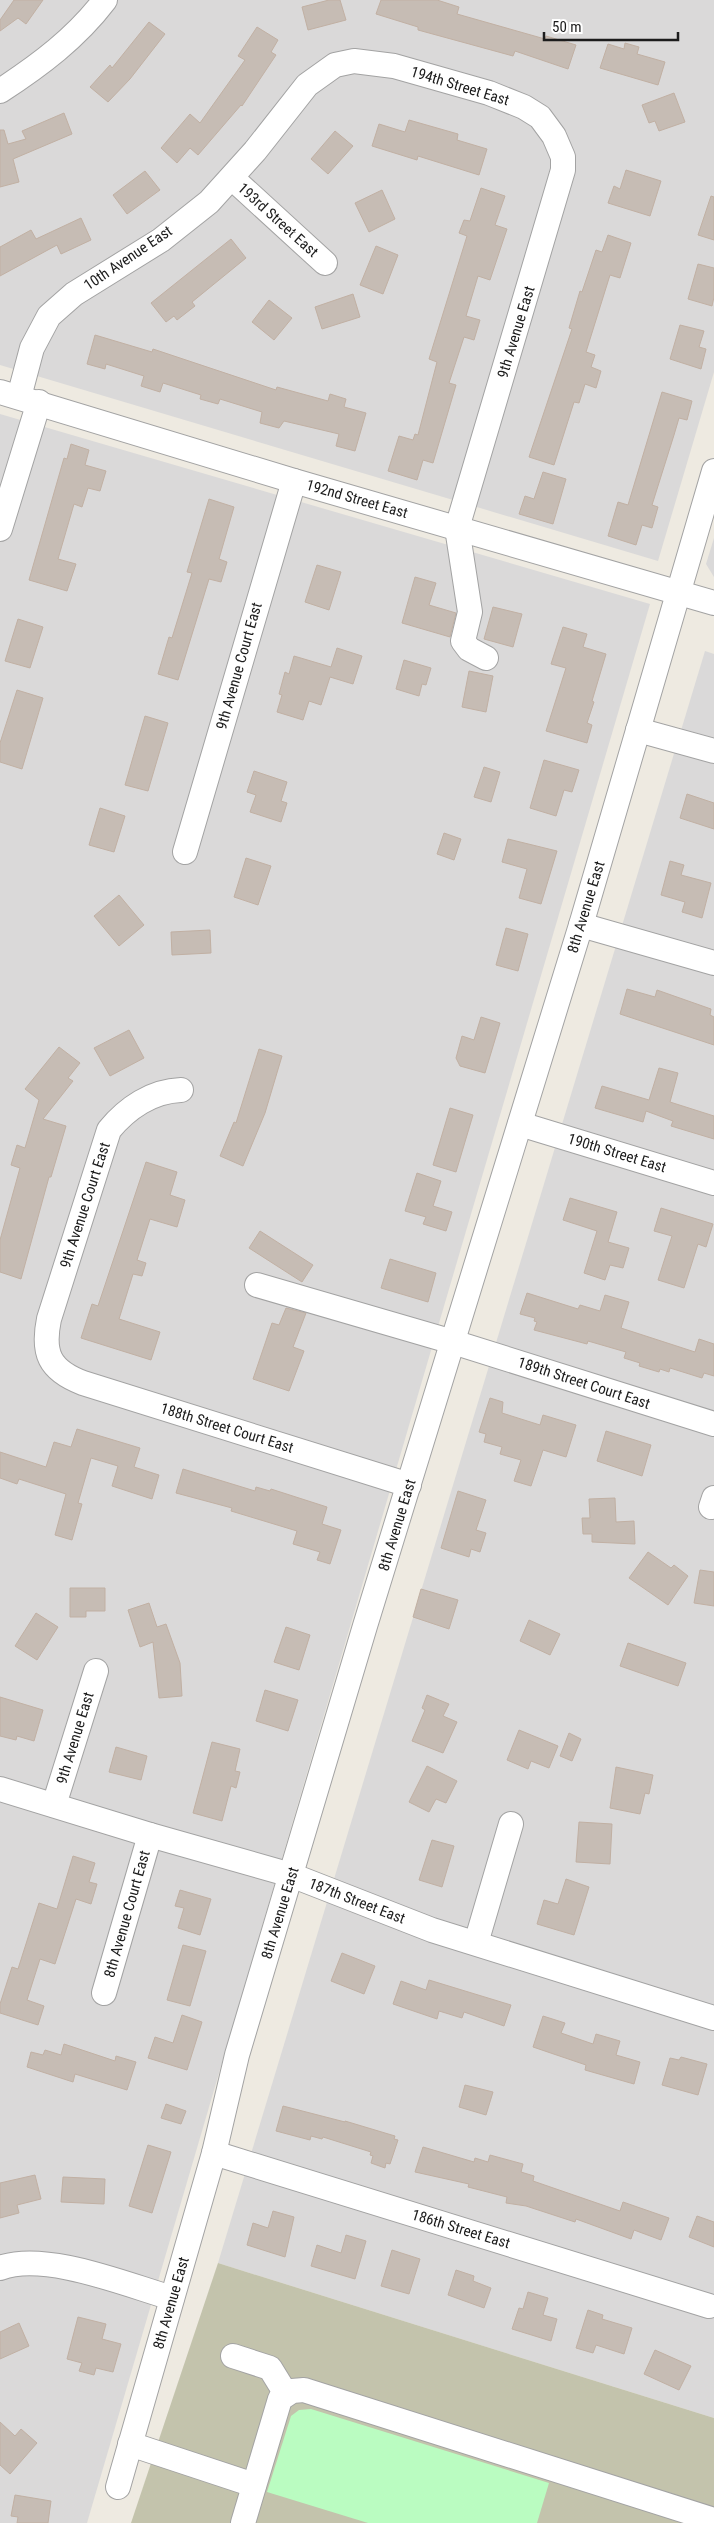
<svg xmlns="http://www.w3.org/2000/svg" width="714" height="2523" viewBox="0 0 714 2523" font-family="'Roboto Condensed',sans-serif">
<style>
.residential{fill:#dad9d9}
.construction{fill:#c3c3ac}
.park{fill:#bafcc1}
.building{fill:#c6bcb4;stroke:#c1b0a3}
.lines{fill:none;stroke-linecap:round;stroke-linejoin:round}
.minor-casing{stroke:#a3a3a3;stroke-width:26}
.minor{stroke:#fff;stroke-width:24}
.labels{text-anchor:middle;stroke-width:4.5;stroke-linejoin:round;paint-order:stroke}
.street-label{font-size:15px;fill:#1c1c1c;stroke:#fff}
</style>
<rect width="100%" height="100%" fill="#eeeae1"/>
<g class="residential">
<polygon points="0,0 714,0 714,372 658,561 0,365"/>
<polygon points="0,414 650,604 87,2523 0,2523"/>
<polygon points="714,538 714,577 706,564"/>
<polygon points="705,651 714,654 714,2418 218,2263"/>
</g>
<polygon class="construction" points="218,2263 714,2418 714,2523 131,2523"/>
<polygon class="park" points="311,2409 549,2483 537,2523 368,2523 267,2492 291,2416 299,2410"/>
<g class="building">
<polygon points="14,0 43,0 26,24 18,18 0,31 0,20"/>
<polygon points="329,0 340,0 346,20 308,30 302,7"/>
<polygon points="381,0 437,0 459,7 457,14 545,39 546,36 576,45 568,69 515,51 513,56 418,30 418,27 376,14"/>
<polygon points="149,22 165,34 130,79 108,102 90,87 110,65 112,68"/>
<polygon points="257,27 278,40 271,52 276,55 242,106 241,105 198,155 190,148 177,163 161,148 190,114 200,123 245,60 238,56"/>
<polygon points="625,43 639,47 637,54 665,62 658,85 600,68 608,44 624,49"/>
<polygon points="674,93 685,122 659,131 655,121 649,123 642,105"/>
<polygon points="64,113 72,134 13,159 19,182 0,187 0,130 4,130 8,144 26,139 22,131"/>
<polygon points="409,120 458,134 457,140 487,149 479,175 418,156 417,160 372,146 379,124 405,132"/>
<polygon points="335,131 353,146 328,174 311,159"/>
<polygon points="626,170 661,181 650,216 608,203 614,186 620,189"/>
<polygon points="145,171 160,190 127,214 113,195"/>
<polygon points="481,188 505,196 495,225 507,229 490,280 478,276 466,316 480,320 474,340 464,337 449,383 456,385 433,463 423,460 417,480 388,471 399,436 413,440 415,434 418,435 437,362 429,359 467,236 459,233 464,220 470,221"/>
<polygon points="382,190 395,219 369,232 355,203"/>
<polygon points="711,196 714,197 714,240 698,235"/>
<polygon points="81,218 91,240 61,254 57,245 0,276 0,247 31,230 36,239"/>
<polygon points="608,235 631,243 620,278 610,275 586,352 595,355 591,367 601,371 596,388 585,384 579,403 574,402 554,465 529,457 572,329 569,328 580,291 582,292 596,250 602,252"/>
<polygon points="231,239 246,258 192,302 195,306 177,320 174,316 166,322 151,303"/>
<polygon points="376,246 398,255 383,294 360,285"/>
<polygon points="698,264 714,268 714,297 712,306 688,299"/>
<polygon points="353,294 360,317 322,329 315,307"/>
<polygon points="269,300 292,318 274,340 252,322"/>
<polygon points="680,325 704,331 699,347 706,349 701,369 670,359"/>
<polygon points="95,335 152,352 153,349 276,390 277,387 328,401 330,394 346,399 344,407 366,413 355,451 336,446 339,434 284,421 279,428 260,423 262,412 220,399 218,404 200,399 201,395 163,383 160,392 141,386 144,376 106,364 105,369 87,364"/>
<polygon points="662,392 692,401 687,420 679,418 674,435 652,505 658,507 652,528 642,525 636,545 608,536 618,502 628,505"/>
<polygon points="71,444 89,450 85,465 106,471 100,491 88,488 82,507 74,504 58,559 76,564 67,591 29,580 64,458 67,459"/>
<polygon points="543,472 566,479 553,524 519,514 525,496 534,499"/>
<polygon points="209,499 234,507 219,559 227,562 221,582 209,579 178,680 158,674 169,637 172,638 192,573 187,572"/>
<polygon points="317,565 341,572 329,610 305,602"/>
<polygon points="415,577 436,583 429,605 456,613 450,637 402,623"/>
<polygon points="493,607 522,614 513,647 484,639"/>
<polygon points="18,619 43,627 30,668 5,661"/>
<polygon points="563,627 587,634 583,647 606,654 592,701 594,702 587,723 592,725 587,743 546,731 566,668 551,664"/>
<polygon points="337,648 362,656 353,684 330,677 321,705 309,701 303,720 277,712 282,695 279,694 285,672 289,674 294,656 331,667"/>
<polygon points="404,660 431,668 426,685 422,684 419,696 396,689"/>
<polygon points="469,671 493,676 486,712 462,707"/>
<polygon points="17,690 43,698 22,769 0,762 0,743"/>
<polygon points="145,716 168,723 148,791 125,785"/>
<polygon points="544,760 579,770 572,792 564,790 556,816 530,808"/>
<polygon points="484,767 500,772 491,802 474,797"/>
<polygon points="254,771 287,782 281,801 287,803 281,822 250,812 256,795 247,792"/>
<polygon points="687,794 714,803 714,829 680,818"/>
<polygon points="100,808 125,816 114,852 89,845"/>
<polygon points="444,833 461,839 454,860 437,854"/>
<polygon points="508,839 557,851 541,904 519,898 527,869 502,862"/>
<polygon points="246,858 271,866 258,905 234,897"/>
<polygon points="670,861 684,865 681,875 711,883 702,918 682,912 685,902 661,895"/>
<polygon points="119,895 144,925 119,946 94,916"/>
<polygon points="506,928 528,934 518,971 496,965"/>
<polygon points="210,930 211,953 172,955 171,932"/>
<polygon points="627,989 655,997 657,990 711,1009 710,1015 714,1017 714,1045 620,1014"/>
<polygon points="481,1017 500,1023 485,1073 460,1066 456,1058 462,1036 474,1040"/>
<polygon points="129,1030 144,1058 110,1076 94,1048"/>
<polygon points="59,1047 80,1063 68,1078 73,1081 43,1119 66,1126 51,1177 49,1177 21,1279 0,1272 0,1240 20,1168 11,1165 17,1145 25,1148 39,1100 25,1089"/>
<polygon points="259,1049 282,1056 265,1113 243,1166 220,1156 234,1122 236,1123"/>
<polygon points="659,1068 678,1073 670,1102 714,1116 714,1139 671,1126 673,1121 646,1111 643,1122 595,1108 602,1086 649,1100"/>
<polygon points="450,1108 473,1115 456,1172 433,1165"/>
<polygon points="146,1162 177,1172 170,1195 185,1200 177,1227 150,1219 137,1260 146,1263 142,1276 133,1274 119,1319 160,1332 151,1360 81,1338 92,1304 98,1306"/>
<polygon points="417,1173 441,1181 433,1206 452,1212 446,1231 423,1224 426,1217 405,1211"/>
<polygon points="570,1198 617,1212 608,1242 629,1248 623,1268 610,1265 605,1280 584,1273 597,1231 563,1220"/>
<polygon points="661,1208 713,1224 706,1247 698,1244 684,1288 658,1280 672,1236 654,1231"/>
<polygon points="260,1231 313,1265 302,1282 249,1248"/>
<polygon points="390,1259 436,1273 428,1302 381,1288"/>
<polygon points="527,1293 578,1309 580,1305 600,1311 605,1295 629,1302 621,1328 695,1352 699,1339 714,1344 714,1376 704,1373 702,1378 670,1368 669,1372 660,1369 659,1372 639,1366 640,1363 624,1358 626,1352 588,1341 587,1344 534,1330 537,1322 534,1321 535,1318 520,1314"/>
<polygon points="286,1308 306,1313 293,1347 304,1351 289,1391 253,1379 272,1323 279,1325"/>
<polygon points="490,1398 503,1402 502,1413 540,1425 543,1415 576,1425 566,1457 543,1450 531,1486 514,1481 521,1460 500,1454 502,1447 484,1442 486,1434 479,1432"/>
<polygon points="77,1429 140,1448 134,1467 159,1475 152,1499 112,1486 118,1466 91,1458 78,1503 82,1504 72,1540 55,1535 66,1494 19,1479 17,1484 0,1478 0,1452 46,1467 54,1442 71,1447"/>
<polygon points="606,1431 651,1445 642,1476 597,1461"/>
<polygon points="183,1469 255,1491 256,1487 270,1491 271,1489 327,1507 322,1524 341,1530 330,1564 317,1560 320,1552 293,1544 297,1531 231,1511 232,1508 176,1493"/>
<polygon points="458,1491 486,1500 476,1530 486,1533 480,1552 471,1549 469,1557 441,1548"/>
<polygon points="615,1498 616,1522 634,1521 635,1544 592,1542 592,1534 583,1534 582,1518 590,1518 589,1499"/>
<polygon points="648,1552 671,1568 674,1565 688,1576 668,1605 629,1578"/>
<polygon points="700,1570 714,1572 714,1606 694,1603"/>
<polygon points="70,1588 105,1588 105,1611 86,1611 86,1617 70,1617"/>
<polygon points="421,1589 458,1600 449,1629 413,1617"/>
<polygon points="149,1603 157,1627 166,1624 180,1663 182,1696 159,1698 153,1642 140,1647 128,1610"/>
<polygon points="36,1613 58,1627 37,1660 15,1646"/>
<polygon points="529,1620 560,1634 550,1655 520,1641"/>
<polygon points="286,1627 310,1635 299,1670 274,1662"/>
<polygon points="628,1643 686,1663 678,1686 620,1666"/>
<polygon points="265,1690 298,1700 288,1731 256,1721"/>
<polygon points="427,1695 449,1704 443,1716 457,1722 443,1753 412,1741 425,1710 422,1708"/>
<polygon points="0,1697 43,1710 34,1741 17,1736 16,1740 0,1736"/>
<polygon points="519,1730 558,1746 549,1768 531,1761 528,1769 507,1760"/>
<polygon points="569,1733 581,1739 572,1761 560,1756"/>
<polygon points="212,1742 240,1749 235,1771 240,1772 236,1788 231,1786 222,1821 193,1813"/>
<polygon points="116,1747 147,1756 141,1780 109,1772"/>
<polygon points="427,1766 457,1781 446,1803 436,1799 429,1812 409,1802"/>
<polygon points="616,1767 653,1775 649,1794 645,1793 640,1814 610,1808"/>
<polygon points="579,1822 612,1824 610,1864 576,1862"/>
<polygon points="432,1840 454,1846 442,1887 419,1880"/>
<polygon points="73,1856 95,1863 89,1882 97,1884 91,1904 76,1899 55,1964 40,1959 27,2000 44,2006 38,2025 0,2013 0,2004 12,1967 18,1969 39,1903 57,1909"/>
<polygon points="566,1879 589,1887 574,1935 537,1924 544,1900 558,1904"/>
<polygon points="180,1890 211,1899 200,1935 178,1928 184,1908 175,1906"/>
<polygon points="183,1945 206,1951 190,2006 167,2000"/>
<polygon points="342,1953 375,1966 364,1994 331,1981"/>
<polygon points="429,1980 511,2005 504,2026 464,2012 462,2018 439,2011 437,2019 393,2004 401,1981 426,1990"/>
<polygon points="182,2015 202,2022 187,2070 148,2058 155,2037 173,2043"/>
<polygon points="543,2016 565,2023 561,2033 593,2044 596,2034 620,2041 616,2055 640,2062 634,2084 585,2070 586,2065 533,2047"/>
<polygon points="64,2044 115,2061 116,2056 136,2062 127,2090 75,2074 73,2082 27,2067 31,2052 43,2055 45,2050 61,2055"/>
<polygon points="681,2057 707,2064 698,2095 662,2085 670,2058 679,2060"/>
<polygon points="465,2085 493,2092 486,2115 459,2107"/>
<polygon points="166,2104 186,2111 181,2124 161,2118"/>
<polygon points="283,2106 345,2122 345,2121 395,2136 394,2139 398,2140 390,2164 386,2163 385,2168 371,2163 373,2156 370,2155 371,2152 323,2137 322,2139 311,2136 310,2140 276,2131"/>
<polygon points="148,2145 171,2152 152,2213 129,2206"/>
<polygon points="423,2147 474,2162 475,2158 488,2162 490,2155 523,2164 521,2172 534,2176 533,2181 620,2211 623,2202 669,2218 661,2240 634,2230 631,2239 576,2219 575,2222 526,2206 506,2203 507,2197 468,2187 469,2184 415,2172"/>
<polygon points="35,2175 41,2199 17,2205 19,2213 0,2218 0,2183"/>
<polygon points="63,2177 105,2179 104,2204 61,2202"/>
<polygon points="273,2211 294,2217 285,2257 247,2245 253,2223 268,2228"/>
<polygon points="697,2216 714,2222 714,2247 689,2237"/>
<polygon points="346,2235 366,2241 355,2279 311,2266 317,2245 341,2253"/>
<polygon points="392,2250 420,2259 409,2294 381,2286"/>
<polygon points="456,2270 474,2276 473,2281 491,2288 484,2308 448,2295"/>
<polygon points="528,2292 548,2298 543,2315 557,2319 551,2341 512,2329 519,2308 523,2309"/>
<polygon points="588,2310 603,2315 602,2319 632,2328 624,2354 596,2345 593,2353 576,2348"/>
<polygon points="78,2317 106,2324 102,2339 121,2344 113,2372 96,2368 94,2375 79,2371 82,2363 67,2359"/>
<polygon points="19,2323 29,2346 0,2359 0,2332"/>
<polygon points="655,2350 691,2366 679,2390 644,2374"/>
<polygon points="0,2422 15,2436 21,2429 37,2443 10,2474 0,2465"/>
<polygon points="15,2495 51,2501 48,2523 17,2523 18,2517 11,2516"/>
</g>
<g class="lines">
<defs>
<g id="minor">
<path d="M0,91C40,65 76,38 105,0"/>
<polyline points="232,178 325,263"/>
<polyline points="0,392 294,481 714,603"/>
<polyline points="19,397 32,348 49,316 74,294 161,240 209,202 255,151 307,85 335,65 354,61 394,66 489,93 524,107 540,117 554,136 563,157 563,170 457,528 470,612 463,641 469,649 486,658"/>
<polyline points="0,529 39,402"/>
<polyline points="638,730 714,751"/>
<polyline points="185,852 294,481"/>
<polyline points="581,925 714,963"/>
<path d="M181,1090C152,1091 127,1108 109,1130L49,1319C42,1353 49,1370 83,1383L409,1485"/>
<polyline points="520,1124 714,1183"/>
<polyline points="257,1285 453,1342 714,1424"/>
<polyline points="711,1507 714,1498"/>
<polyline points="0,1789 150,1835 291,1875 432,1930 714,2018"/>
<polyline points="54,1805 96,1671"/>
<polyline points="476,1943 511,1824"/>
<polyline points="104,1993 150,1835"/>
<polyline points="214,2153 709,2306"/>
<path d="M0,2268C45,2251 127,2285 172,2298"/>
<polyline points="233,2356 270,2368 286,2394"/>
<polyline points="130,2444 254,2485"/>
<polyline points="118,2487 214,2153 237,2055 365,1626 581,925 714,471"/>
<polyline points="243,2523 280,2399 292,2391 304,2390 714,2520"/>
</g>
</defs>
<use href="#minor" class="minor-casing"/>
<use href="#minor" class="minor"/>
</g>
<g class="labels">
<g class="street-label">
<text transform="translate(460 86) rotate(17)" y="5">194th Street East</text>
<text transform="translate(278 220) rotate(42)" y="5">193rd Street East</text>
<text transform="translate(128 258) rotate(-34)" y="5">10th Avenue East</text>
<text transform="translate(516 332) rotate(-73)" y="5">9th Avenue East</text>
<text transform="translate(357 499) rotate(16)" y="5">192nd Street East</text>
<text transform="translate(239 666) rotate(-74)" y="5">9th Avenue Court East</text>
<text transform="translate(586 907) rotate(-73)" y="5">8th Avenue East</text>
<text transform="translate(617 1153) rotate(17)" y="5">190th Street East</text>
<text transform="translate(85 1205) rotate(-72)" y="5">9th Avenue Court East</text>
<text transform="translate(584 1383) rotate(18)" y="5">189th Street Court East</text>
<text transform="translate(227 1428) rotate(17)" y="5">188th Street Court East</text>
<text transform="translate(397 1525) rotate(-73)" y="5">8th Avenue East</text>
<text transform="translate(75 1738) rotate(-73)" y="5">9th Avenue East</text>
<text transform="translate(357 1901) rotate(21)" y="5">187th Street East</text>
<text transform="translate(280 1913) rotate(-73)" y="5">8th Avenue East</text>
<text transform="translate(127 1914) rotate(-74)" y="5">8th Avenue Court East</text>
<text transform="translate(461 2229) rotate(17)" y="5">186th Street East</text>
<text transform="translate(171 2303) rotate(-74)" y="5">8th Avenue East</text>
</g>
</g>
<path d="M544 32v8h134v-8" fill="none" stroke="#1c1c1c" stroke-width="2.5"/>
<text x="552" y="32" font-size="15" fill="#1c1c1c" stroke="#ffffff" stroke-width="4" paint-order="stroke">50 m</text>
</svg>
